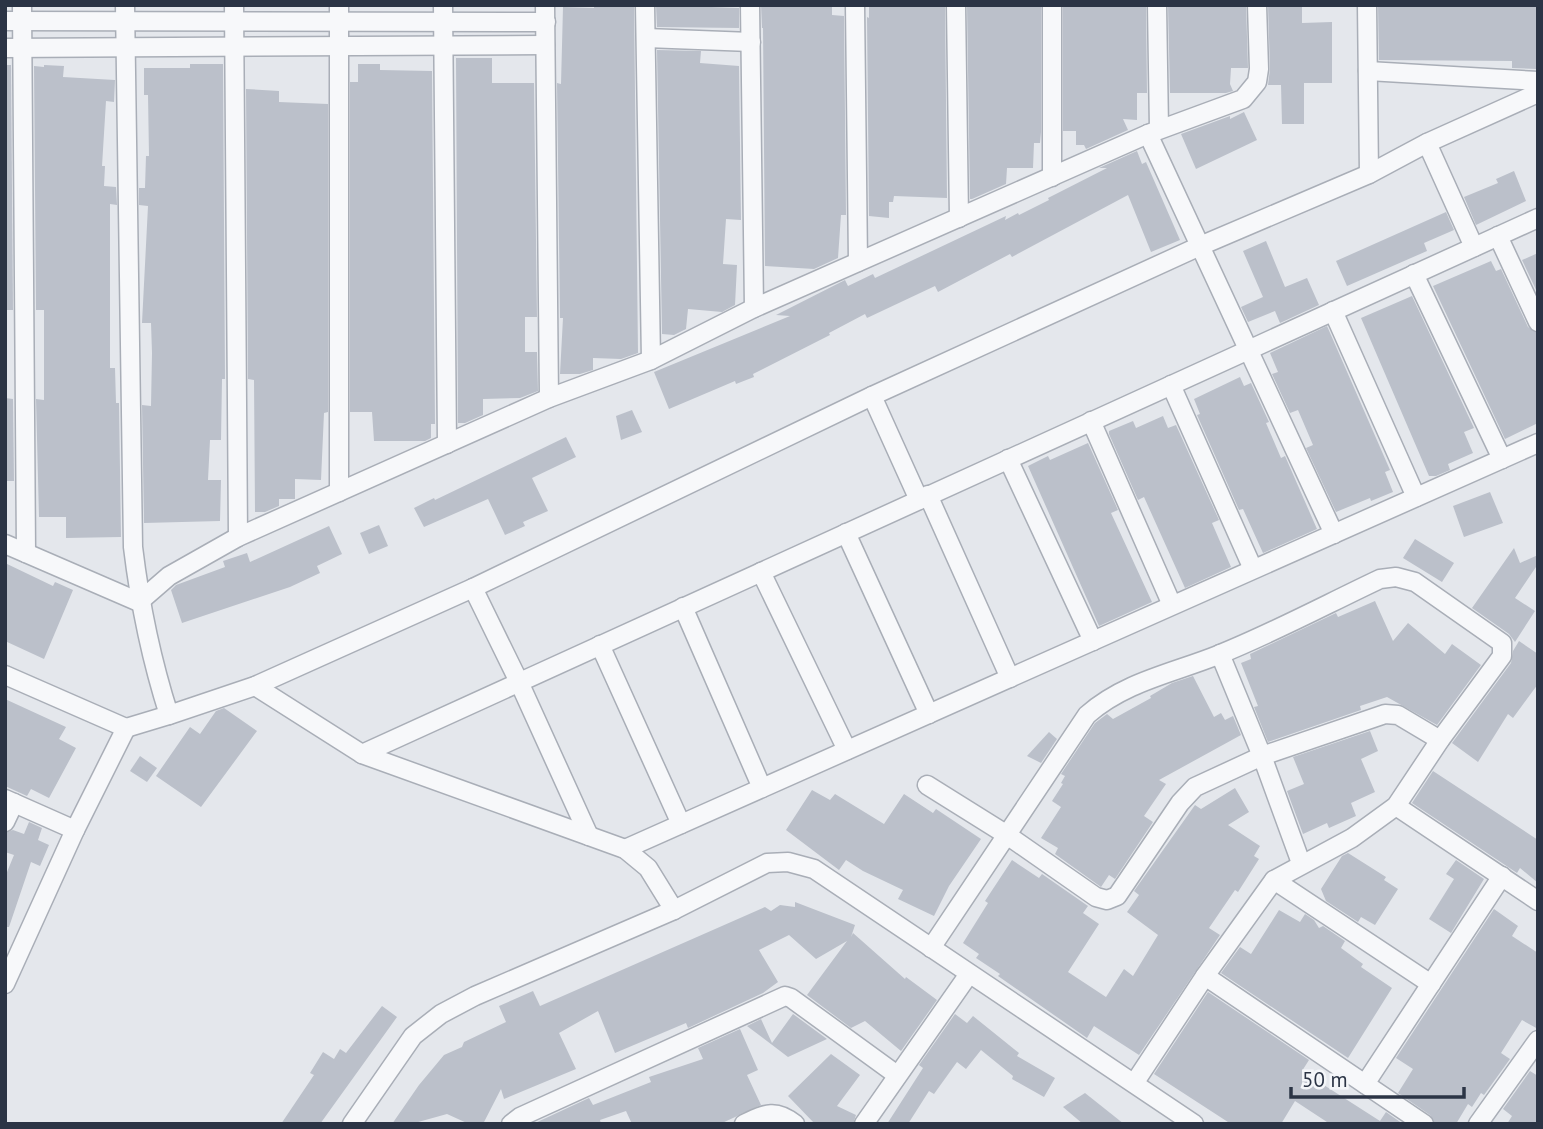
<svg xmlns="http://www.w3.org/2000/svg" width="1543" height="1129" viewBox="0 0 1543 1129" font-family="'PT Sans',sans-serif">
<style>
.building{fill:#bbc0ca}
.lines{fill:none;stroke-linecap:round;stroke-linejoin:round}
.minor-casing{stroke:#a9aeb7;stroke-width:21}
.minor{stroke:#f7f8fa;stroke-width:18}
</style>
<rect width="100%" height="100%" fill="#e4e7ec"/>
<g class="building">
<polygon points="594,5 634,5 638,353 621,359 593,358 593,370 580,374 560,374 563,318 560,318 557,83 561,84 563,7 594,8"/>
<polygon points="656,5 739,8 739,28 657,27"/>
<polygon points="761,5 832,5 832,15 844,16 846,215 841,215 838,258 814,269 765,266 763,28 762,28"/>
<polygon points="869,5 945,5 947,198 894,196 893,202 889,202 889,218 869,216 867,17 869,18"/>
<polygon points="967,5 1041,5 1041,132 1040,143 1034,143 1033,168 1007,168 1006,184 972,199 970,199"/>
<polygon points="1063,5 1146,7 1147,93 1137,93 1137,120 1123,119 1128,130 1086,149 1084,145 1076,145 1076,131 1063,131"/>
<polygon points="1168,5 1246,5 1248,68 1231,68 1230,84 1233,91 1226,93 1170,93"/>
<polygon points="1268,5 1302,5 1302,23 1332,22 1332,83 1304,83 1304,124 1282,124 1281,85 1268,85 1270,69"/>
<polygon points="1378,5 1538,5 1536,69 1512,68 1512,61 1379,60"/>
<polygon points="657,50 701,51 700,63 739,66 741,220 726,219 723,264 737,265 735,305 722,312 688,309 686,329 674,335 662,334"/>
<polygon points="456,58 492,58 492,83 534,83 537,317 525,317 525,352 537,352 538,391 520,398 483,399 483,415 465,423 458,423"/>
<polygon points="190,64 223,64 225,379 222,379 221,440 210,440 208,480 221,480 220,521 144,523 142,405 151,406 152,353 151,323 142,323 148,206 139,205 139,188 145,188 146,156 149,156 148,95 144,95 144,68 190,68"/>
<polygon points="358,64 380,64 380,70 432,71 435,424 431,424 431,438 425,441 374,441 372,412 350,412 350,82 358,82"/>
<polygon points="5,65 11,65 13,310 5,310"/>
<polygon points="44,65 64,66 63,77 115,80 114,102 106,101 102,166 105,166 104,186 116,187 117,205 110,204 110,368 115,368 116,403 119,403 121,537 66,538 66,517 39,517 36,399 44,400 44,310 36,310 34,66 44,67"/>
<polygon points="246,89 279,91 279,102 328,104 328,412 324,413 321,480 295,479 295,499 279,499 279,506 265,512 255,512 254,380 248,379"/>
<polygon points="1244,112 1257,140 1196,169 1181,134 1230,116 1230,119"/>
<polygon points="1137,151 1142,164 1146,162 1180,240 1151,252 1128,195 1012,257 1010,254 938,292 935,286 867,318 865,314 829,333 830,335 753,374 754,377 736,384 735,381 669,409 654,372 790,316 776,315 845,280 848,286 873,274 875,278 1006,216 1005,220 1018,213 1019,215 1049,200 1048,198 1107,168 1099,168"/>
<polygon points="1514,171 1526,201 1476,225 1464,197 1498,183 1496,179"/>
<polygon points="1446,212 1454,230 1424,243 1427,251 1347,286 1336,261"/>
<polygon points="1266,241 1285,287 1307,278 1319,305 1280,323 1275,311 1248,322 1241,307 1263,297 1243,251"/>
<polygon points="1538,253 1538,294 1522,260"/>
<polygon points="1491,261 1496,271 1501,269 1528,327 1538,333 1538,423 1505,439 1433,286"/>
<polygon points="1412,296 1474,428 1464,432 1473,453 1448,464 1450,470 1436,476 1429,476 1361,318"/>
<polygon points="1327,326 1390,470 1385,472 1393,492 1371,501 1370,498 1336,512 1306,448 1313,445 1298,410 1290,413 1272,374 1278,372 1270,353"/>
<polygon points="1240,377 1244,386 1251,383 1269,422 1266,423 1281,458 1285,456 1317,529 1263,553 1243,509 1239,510 1197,415 1200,414 1194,399"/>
<polygon points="5,398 13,399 14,481 5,481"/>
<polygon points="632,410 642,432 621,440 616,416"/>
<polygon points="1163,416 1168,428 1176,425 1219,520 1212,523 1231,567 1185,588 1144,497 1138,500 1109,434 1109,431 1133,421 1136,428"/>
<polygon points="566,437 576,457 532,478 548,511 523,522 525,526 505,535 488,499 424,527 414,508 434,498 435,500"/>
<polygon points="1088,443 1118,510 1111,513 1152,602 1099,626 1028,466 1048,456 1050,460"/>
<polygon points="1490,492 1503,523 1464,537 1453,506"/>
<polygon points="379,525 388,546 369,554 360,533"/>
<polygon points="329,526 342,554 317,566 320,573 290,587 182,623 171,590 176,585 225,567 223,561 247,553 250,562"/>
<polygon points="1415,539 1454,563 1442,582 1403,558"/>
<polygon points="1514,548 1520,563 1538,555 1538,564 1515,598 1535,611 1515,642 1509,634 1472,608"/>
<polygon points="5,563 53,586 55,582 73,590 44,659 5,641"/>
<polygon points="1375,601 1393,641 1408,623 1445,654 1452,644 1481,665 1437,725 1387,697 1360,706 1361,710 1268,742 1254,707 1258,706 1241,663 1251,659 1250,654 1336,613 1338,617"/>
<polygon points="1519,641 1538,654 1538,684 1513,718 1508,714 1478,762 1452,743 1511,663 1513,651"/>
<polygon points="1193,676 1214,717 1221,713 1225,720 1233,716 1241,735 1159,780 1166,784 1144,816 1153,822 1115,879 1109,875 1101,887 1055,854 1058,848 1041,838 1061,807 1052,801 1063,784 1061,783 1065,776 1061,774 1095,723 1107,714 1113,719 1151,698 1150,696 1172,683"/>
<polygon points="5,699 66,727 59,739 76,748 49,798 31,789 27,796 5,786"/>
<polygon points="224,708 257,731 201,807 156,776 190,727 200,734 216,711"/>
<polygon points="1370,731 1378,751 1361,759 1375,792 1351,803 1356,816 1329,828 1327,823 1303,834 1287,791 1304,784 1293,757"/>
<polygon points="1049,732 1057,739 1041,763 1027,756"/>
<polygon points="140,756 157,768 147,782 130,771"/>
<polygon points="1433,771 1538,840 1538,883 1520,868 1517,873 1412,803"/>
<polygon points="1235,788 1249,812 1228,825 1260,846 1254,856 1259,859 1238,892 1235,890 1209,928 1220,935 1139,1055 1094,1026 1087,1038 998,976 1000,974 976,958 979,954 963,943 988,903 985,901 1012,860 1039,878 1042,874 1088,906 1083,913 1099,924 1068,972 1106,997 1124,969 1133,976 1158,935 1127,912 1139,895 1134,891 1195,805 1201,809"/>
<polygon points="812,790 830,800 835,794 884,824 904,794 933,813 936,809 981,839 949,886 934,916 898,899 903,890 863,871 846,860 839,870 786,830"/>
<polygon points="29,822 42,828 38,840 49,845 40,866 31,862 9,927 5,927 5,877 14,855 5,852 5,833 13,830 24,834"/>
<polygon points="1348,853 1386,877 1384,880 1398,889 1375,925 1361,917 1358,922 1326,901 1321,889 1342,856"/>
<polygon points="1456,860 1484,879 1451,933 1429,919 1454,879 1446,874"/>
<polygon points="795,902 855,925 851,937 853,933 905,979 906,977 937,1000 901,1051 865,1021 851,1028 807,995 847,941 816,959 789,935 759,950 778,982 763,993 688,1028 686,1023 615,1053 598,1011 559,1033 576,1069 504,1099 501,1089 483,1124 469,1124 447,1114 411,1124 392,1124 419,1085 444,1055 462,1047 464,1042 506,1022 499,1006 533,991 540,1006 765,907 771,911 780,905 795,907"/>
<polygon points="1494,909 1518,926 1512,936 1538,953 1538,1029 1522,1020 1501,1053 1510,1059 1484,1095 1481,1093 1472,1107 1468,1104 1456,1124 1435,1124 1430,1115 1398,1093 1413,1069 1396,1058"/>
<polygon points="1279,910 1300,922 1305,914 1314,920 1319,928 1323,926 1345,941 1341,948 1363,964 1361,967 1392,988 1348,1058 1221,973 1240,947 1251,954"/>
<polygon points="1208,992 1309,1060 1302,1071 1380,1121 1386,1112 1403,1124 1330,1124 1295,1101 1281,1124 1231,1124 1154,1074"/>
<polygon points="382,1006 397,1017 320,1124 281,1124 314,1075 310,1073 323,1052 334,1059 340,1049 346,1053"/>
<polygon points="793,1014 827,1039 788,1057 747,1026 761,1019 772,1043"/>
<polygon points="955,1014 967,1023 973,1016 1019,1053 1017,1056 1055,1078 1044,1097 1012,1079 1013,1076 981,1050 966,1069 957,1062 934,1094 929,1091 908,1124 887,1124 923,1068 919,1065"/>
<polygon points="740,1029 758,1070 747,1075 761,1105 720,1124 632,1124 626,1111 600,1120 601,1124 533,1124 589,1098 593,1105 651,1082 649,1077 703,1059 698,1048"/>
<polygon points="831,1054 860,1075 837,1106 856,1115 853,1124 815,1124 788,1096"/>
<polygon points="1530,1071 1538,1076 1538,1124 1507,1124 1512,1116 1503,1109"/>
<polygon points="1085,1093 1124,1124 1083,1124 1063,1107"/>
</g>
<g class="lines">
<defs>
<g id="minor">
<polyline points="22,5 26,553"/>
<path d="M125,5L133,547C140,605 151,659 169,715L255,686L473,588L872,396L1200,246L1369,174L1427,143L1538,93"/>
<polyline points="234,5 238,537"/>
<polyline points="339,5 339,492"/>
<polyline points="443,5 447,444"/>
<polyline points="545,5 549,398"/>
<polyline points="645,5 651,360"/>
<polyline points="750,5 754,308"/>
<polyline points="855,5 858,262"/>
<polyline points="956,5 959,218"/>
<polyline points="1157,5 1159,129"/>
<polyline points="1367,5 1369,174"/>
<polyline points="5,21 546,22"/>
<polyline points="646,38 751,42"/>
<polyline points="5,48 545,45"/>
<polyline points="1368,71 1538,81"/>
<polyline points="1148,134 1334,534"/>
<polyline points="1427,143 1474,247"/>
<polyline points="1052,177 1052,5"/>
<polyline points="1498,236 1538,322"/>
<polyline points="1414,274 1502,459"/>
<polyline points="1333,311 1416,497"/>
<polyline points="1171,385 1253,569"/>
<polyline points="872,396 919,500"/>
<polyline points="1091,421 1172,605"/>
<polyline points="1008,459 1093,641"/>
<polyline points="928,495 1010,678"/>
<polyline points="846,533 929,714"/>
<polyline points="5,544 139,602 169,576 238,537 549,398 651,360 754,308 1148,134 1243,99 1257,82 1259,69 1257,5"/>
<polyline points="761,572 847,750"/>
<polyline points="473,588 519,682 589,836"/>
<polyline points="683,607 762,788"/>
<polyline points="600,645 681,824"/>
<polyline points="1220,654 1262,756 1301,863"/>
<polyline points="5,675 126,728 75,830 5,984"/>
<polyline points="255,686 362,754 625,849 648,868 674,910"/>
<polyline points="126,728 169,715"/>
<polyline points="362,754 1538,218"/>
<polyline points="927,785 1007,835 1096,897 1107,900 1117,896 1180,803 1195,787 1262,756 1385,714 1398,715 1440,740"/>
<polyline points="5,799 75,830"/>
<polyline points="1396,806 1538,901"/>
<polyline points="5,822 14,803"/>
<polyline points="625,849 1538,443"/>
<polyline points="1274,880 1431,984"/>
<path d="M931,948L1087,715C1124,682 1173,673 1218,655C1273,633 1327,604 1380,579L1396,577L1415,582L1502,643V656L1440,740L1396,806L1352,838L1274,880L1205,976L1135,1082"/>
<polyline points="1205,976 1424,1124"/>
<polyline points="1365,1084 1502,876"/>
<polyline points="352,1124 413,1036 441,1014 475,996 674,910 767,863 788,862 814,869 1194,1124"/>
<polyline points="511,1124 520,1117 785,996 791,998 897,1075"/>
<path d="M744,1124C765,1114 775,1108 795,1124"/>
<polyline points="864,1124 969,974"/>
<polyline points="1478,1124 1538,1040"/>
</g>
</defs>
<use href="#minor" class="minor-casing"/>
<use href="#minor" class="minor"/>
</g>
<rect width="1543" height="1129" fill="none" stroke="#2b3445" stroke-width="14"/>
<path d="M1291 1087v10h173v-10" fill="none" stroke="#2b3445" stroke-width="3.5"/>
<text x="1302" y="1087" font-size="21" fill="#2b3445" stroke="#f4f6f9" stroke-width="5" paint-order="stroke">50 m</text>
</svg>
